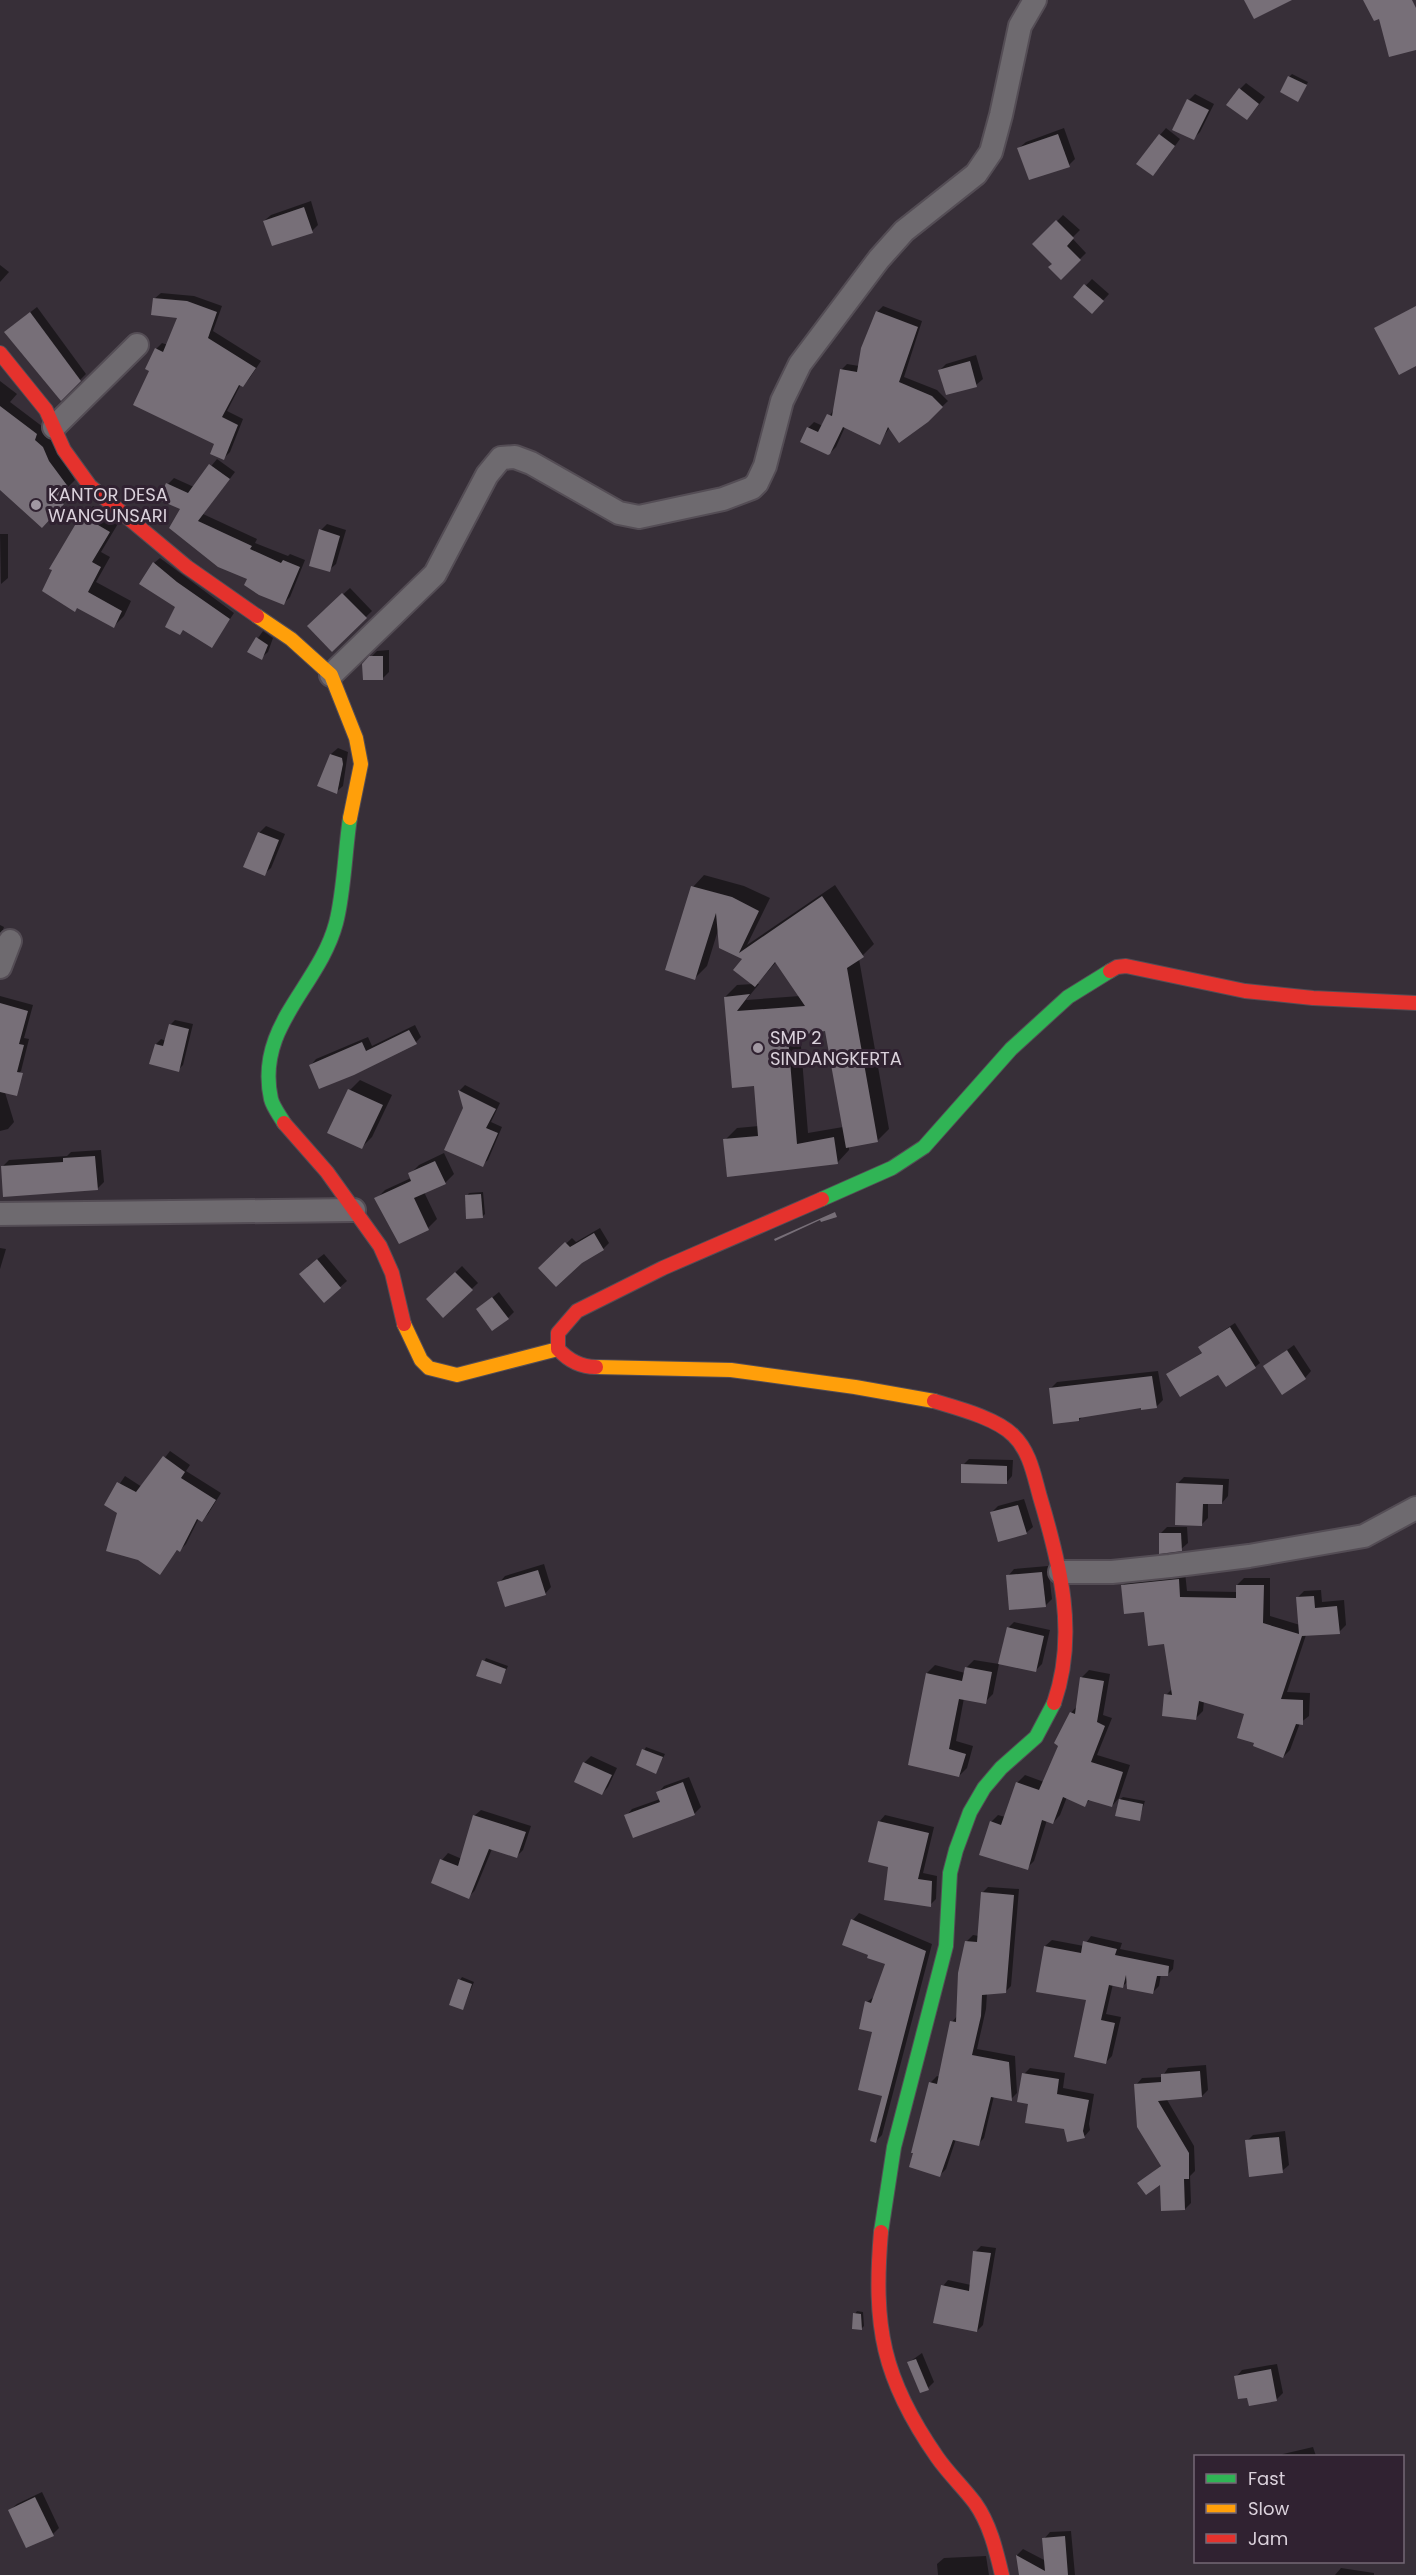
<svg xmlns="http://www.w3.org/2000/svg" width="1416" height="2575" viewBox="0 0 1416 2575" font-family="Poppins,sans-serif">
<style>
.shadow{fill:#0007;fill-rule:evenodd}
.building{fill:#776f78}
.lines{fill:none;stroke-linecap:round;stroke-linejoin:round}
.street-casing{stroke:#544d55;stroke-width:26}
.fast-casing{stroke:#544d55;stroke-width:16}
.slow-casing{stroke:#544d55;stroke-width:16}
.jam-casing{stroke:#544d55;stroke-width:16}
.street{stroke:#6e6a6f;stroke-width:22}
.fast{stroke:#30b455;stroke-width:14}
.slow{stroke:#ff9f0a;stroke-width:14}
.jam{stroke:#e5322d;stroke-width:14}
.poi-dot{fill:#a198a2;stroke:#302231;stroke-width:2}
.labels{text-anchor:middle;stroke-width:6;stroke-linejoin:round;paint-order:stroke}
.poi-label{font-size:18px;fill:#dad1db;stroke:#302231;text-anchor:start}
</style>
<rect width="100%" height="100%" fill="#372f38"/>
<g class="shadow">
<polygon points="1292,74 1308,82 1298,100 1289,77"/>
<polygon points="1246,83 1265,97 1253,112 1240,89"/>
<polygon points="1195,94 1214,104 1200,132 1193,139 1189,100"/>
<polygon points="1064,128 1075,159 1069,165 1019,148 1026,142"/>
<polygon points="1166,128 1180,139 1159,168 1160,135"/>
<polygon points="311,201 318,225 312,231 264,221 271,215"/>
<polygon points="1063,215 1080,230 1072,238 1086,253 1061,278 1055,264 1035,244"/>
<polygon points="0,265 9,272 0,282"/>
<polygon points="1092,279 1109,294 1098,306 1075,297"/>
<polygon points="161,293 194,296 222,306 213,331 261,361 249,379 243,385 241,384 227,411 243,419 230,452 224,458 216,443 151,370 156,349 162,343 168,345 180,317 154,299"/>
<polygon points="883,306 922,321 904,377 937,390 948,401 927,421 890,427 879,443 845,427 836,447 830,453 808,428 814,422 823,426 834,409 841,370 847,364 859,366 877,312"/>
<polygon points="37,307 86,374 61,399 14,325"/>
<polygon points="976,355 983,379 976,385 940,370 946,364"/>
<polygon points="0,381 17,394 10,402 43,427 75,480 62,493 69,497 49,520 0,488"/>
<polygon points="217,459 235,472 203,514 257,539 255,543 288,556 290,554 305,560 290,597 284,603 249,578 182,509 168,484 174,478 194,487"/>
<polygon points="93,506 119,522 101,552 110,557 96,582 131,601 124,616 114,626 51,568 83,516"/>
<polygon points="327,524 346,530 336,564 329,570 321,530"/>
<polygon points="0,534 8,534 8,578 1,584"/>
<polygon points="160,558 234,613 212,646 184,629 180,633 177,607 154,563"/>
<polygon points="350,588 372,611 332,650 309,626"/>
<polygon points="263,631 273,638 268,652 261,658 249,651"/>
<polygon points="389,650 389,672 383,678 364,664 377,651"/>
<polygon points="338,748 348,752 343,786 336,792 331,754"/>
<polygon points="266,826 285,834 271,868 264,874 245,866 260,832"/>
<path d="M704,875L744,886L770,898L747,945L835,885L874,944L859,959L889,1129L877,1141L849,1146V1150L838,1162L725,1140L737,1128L759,1126L755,1084L725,997L737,985L753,984L745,958L721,947L719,927L707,966L695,978L693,887ZM777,961L800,996L746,1000L759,984H757ZM826,1029L843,1127L808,1133L800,1034Z"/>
<polygon points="0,925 4,927 0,938"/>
<polygon points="0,996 33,1005 24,1038 29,1039 21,1071 15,1077 0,1070"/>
<polygon points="175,1020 193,1024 183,1065 178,1070 156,1044 161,1039 166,1041 170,1025"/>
<polygon points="415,1025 421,1037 416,1042 311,1065 316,1059 368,1037 372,1046"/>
<polygon points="0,1076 14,1122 8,1129 0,1131"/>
<polygon points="360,1080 392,1095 372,1137 362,1147 329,1132 350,1090"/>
<polygon points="465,1085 500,1103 491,1122 502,1127 488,1160 482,1165 460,1090"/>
<polygon points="101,1150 104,1182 97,1189 3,1166 9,1160 67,1156 71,1152"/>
<polygon points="444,1153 454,1174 445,1183 424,1192 437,1219 428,1228 399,1242 376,1199 385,1190 411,1178 410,1174 419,1165"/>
<polygon points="483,1192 485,1214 482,1217 467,1196 469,1193"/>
<polygon points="600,1228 609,1243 603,1249 581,1261 540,1268 572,1238 576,1242"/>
<polygon points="0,1248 6,1249 0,1269"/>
<polygon points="324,1254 347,1281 324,1301 307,1267"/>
<polygon points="462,1266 478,1283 443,1316 428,1299"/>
<polygon points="499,1292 514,1312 508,1318 478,1309"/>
<polygon points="1235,1323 1260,1363 1255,1367 1218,1373 1168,1374 1203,1352 1200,1347 1205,1343"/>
<polygon points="1294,1345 1311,1371 1305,1378 1265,1366"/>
<polygon points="1158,1371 1163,1400 1157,1406 1142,1406 1083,1416 1079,1420 1050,1389 1057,1382"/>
<polygon points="170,1451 190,1465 186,1471 221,1493 208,1514 202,1520 199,1518 186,1544 180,1550 178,1549 160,1573 119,1512 106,1504 125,1476 142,1487"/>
<polygon points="969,1459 1013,1460 1012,1476 1006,1483 963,1465"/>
<polygon points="1184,1477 1229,1479 1228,1496 1222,1503 1208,1502 1208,1518 1201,1525 1178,1483"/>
<polygon points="1024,1499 1033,1527 1026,1533 991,1513 998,1506"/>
<polygon points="1167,1527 1187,1527 1188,1543 1181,1549 1160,1534"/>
<polygon points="544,1564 551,1587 545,1594 499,1583 505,1576"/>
<polygon points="1048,1566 1052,1599 1046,1605 1008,1576 1014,1569"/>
<polygon points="1185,1572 1187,1591 1237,1592 1237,1585 1244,1578 1270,1578 1270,1616 1300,1625 1297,1598 1304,1591 1321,1590 1322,1602 1344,1600 1346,1625 1339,1632 1306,1635 1287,1692 1310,1693 1309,1716 1300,1723 1290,1750 1283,1757 1246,1713 1204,1701 1203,1711 1195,1719 1166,1695 1172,1689 1165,1642 1145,1610 1123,1585 1130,1578"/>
<polygon points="1014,1622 1050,1630 1042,1664 1035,1671 1008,1628"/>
<polygon points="486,1658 508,1666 500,1683 478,1675"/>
<polygon points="974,1660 999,1664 993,1694 985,1702 964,1698 956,1741 973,1746 967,1768 959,1776 910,1764 927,1673 935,1665 965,1673 966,1668"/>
<polygon points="1089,1670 1110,1674 1103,1715 1112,1718 1097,1755 1130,1765 1119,1798 1112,1806 1091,1799 1084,1805 1067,1797 1060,1815 1053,1823 1047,1820 1034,1861 1027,1868 991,1822 998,1815 1005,1817 1018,1782 1025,1775 1044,1782 1071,1713 1077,1706 1082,1677"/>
<polygon points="646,1747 665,1754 656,1772 637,1764"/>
<polygon points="591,1756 617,1768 608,1787 602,1794 576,1782 585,1762"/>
<polygon points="689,1777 701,1807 694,1814 626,1816 632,1809 660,1799 658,1793 664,1786"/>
<polygon points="1123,1797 1145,1801 1139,1819 1120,1799"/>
<polygon points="481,1810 531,1826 523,1850 516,1857 492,1849 475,1890 469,1897 433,1882 442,1860 448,1853 462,1859 474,1816"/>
<polygon points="885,1815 934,1827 923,1873 937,1876 936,1899 930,1905 890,1866 879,1822"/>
<polygon points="988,1887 1019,1889 1011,1986 1005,1992 987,1993 986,2009 977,2049 1015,2056 1017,2093 1011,2099 994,2096 984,2138 978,2144 956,2139 946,2169 940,2175 930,2083 937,2076 940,2077 952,2022 957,2016 967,1941 973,1935 979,1936 982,1893"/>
<polygon points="859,1913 932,1944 882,2135 876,2141 884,2095 867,2002 875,1996 887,1963 870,1954 844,1945 853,1920"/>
<polygon points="1091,1936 1122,1943 1120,1949 1174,1960 1173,1969 1167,1975 1161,1974 1159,1986 1153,1992 1128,1981 1123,1986 1113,1984 1106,2014 1121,2017 1112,2056 1106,2062 1088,1999 1045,1946 1052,1940 1084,1946"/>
<polygon points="462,1977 474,1982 463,2008 460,1980"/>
<polygon points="1206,2065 1208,2090 1202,2096 1166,2098 1194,2146 1195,2171 1190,2176 1191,2203 1185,2209 1161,2183 1139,2183 1162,2165 1136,2085 1142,2078 1162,2077 1168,2068"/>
<polygon points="1030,2068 1065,2073 1063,2088 1094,2094 1089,2124 1090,2130 1084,2137 1065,2127 1030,2103 1024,2074"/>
<polygon points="1285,2131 1289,2165 1282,2171 1247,2141 1253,2135"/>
<polygon points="981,2246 996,2248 983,2325 977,2331 943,2286 948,2280 971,2285 975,2252"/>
<polygon points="857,2311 863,2312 864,2326 861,2329 855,2314"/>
<polygon points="922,2353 934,2382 928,2388 908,2363"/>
<polygon points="1277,2364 1283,2393 1276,2400 1249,2396 1236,2377 1242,2370"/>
<polygon points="1313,2447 1316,2456 1281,2456 1283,2454"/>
<polygon points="42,2492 59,2528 53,2534 10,2510 17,2504"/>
<polygon points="1071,2531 1075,2575 1020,2575 1017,2555 1023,2549 1046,2561 1044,2539 1050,2532"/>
<polygon points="986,2556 989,2575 938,2575 937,2564 944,2558"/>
<polygon points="1341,2568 1374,2573 1374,2575 1335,2575"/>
</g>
<g class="building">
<polygon points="1244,0 1292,0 1254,19"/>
<polygon points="1363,0 1412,0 1416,8 1416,50 1389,57 1379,19 1374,21"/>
<polygon points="1288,76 1307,85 1298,102 1280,92"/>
<polygon points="1239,88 1259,104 1247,120 1226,105"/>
<polygon points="1187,99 1209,110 1194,140 1172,130"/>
<polygon points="1058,134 1070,167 1029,180 1017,148"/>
<polygon points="1159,134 1175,146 1153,176 1136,164"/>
<polygon points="304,207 313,233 272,246 263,221"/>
<polygon points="1056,220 1074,238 1067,246 1081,260 1061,280 1048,267 1052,264 1032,244"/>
<polygon points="1084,284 1104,301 1092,314 1073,297"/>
<polygon points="153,298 187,301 217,312 208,338 256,368 243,387 239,385 222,417 238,425 224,460 210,454 214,444 133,405 149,371 145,369 155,348 163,352 177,318 151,315"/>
<polygon points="1416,306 1416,366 1399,375 1374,328"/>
<polygon points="876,311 918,327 899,382 932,396 943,407 928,422 899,443 888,427 880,445 843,427 830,454 828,455 800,442 807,427 818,432 827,414 832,416 840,369 857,372 861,348"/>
<polygon points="30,312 81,381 61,401 4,332"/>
<polygon points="970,361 977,387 946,395 938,370"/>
<polygon points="0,406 37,434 35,440 43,447 49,461 69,488 57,500 64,504 42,528 0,490"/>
<polygon points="209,464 230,479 198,521 252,546 250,549 281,563 283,560 300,567 284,605 259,595 244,585 247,579 218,567 169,528 180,509 159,500 166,483 188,493"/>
<polygon points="81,515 110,532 92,562 101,567 88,592 122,611 114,628 77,608 75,612 42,591 52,570 49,569"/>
<polygon points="319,529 340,536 330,572 309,566"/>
<polygon points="153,562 177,582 230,619 212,648 183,630 180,635 165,627 175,607 139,584"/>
<polygon points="342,593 367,618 332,652 307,626"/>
<polygon points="256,637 268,645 262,660 247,652"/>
<polygon points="369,656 383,656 383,680 363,680 362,664"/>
<polygon points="330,754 342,758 343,764 337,794 317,786"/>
<polygon points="258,832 279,840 265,876 243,867"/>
<polygon points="691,886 732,897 759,911 739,953 822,896 864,957 847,968 878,1142 846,1148 825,1031 788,1037 797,1144 834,1137 838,1164 727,1177 723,1139 758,1136 754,1086 732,1088 724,997 750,994 737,1011 805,1006 775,962 755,987 733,970 742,959 719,948 716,913 695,980 665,970"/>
<polygon points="0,1003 28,1011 19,1044 24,1045 17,1072 23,1073 17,1096 0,1092"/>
<polygon points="169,1024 189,1029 179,1072 149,1064 155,1044 163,1046"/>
<polygon points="409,1030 417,1044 354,1075 319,1089 309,1065 362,1042 366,1051"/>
<polygon points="348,1089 383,1105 362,1149 327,1133"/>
<polygon points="458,1090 496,1109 486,1128 498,1133 483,1167 444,1150 463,1108"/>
<polygon points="95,1156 98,1190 3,1197 1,1166 63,1162 63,1158"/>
<polygon points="435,1161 446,1184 414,1198 429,1230 399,1244 374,1198 411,1181 408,1173"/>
<polygon points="481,1194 483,1218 466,1219 465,1195"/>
<polygon points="835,1212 837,1217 821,1222 820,1220 775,1241 774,1239"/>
<polygon points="594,1233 604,1250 582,1263 556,1287 538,1268 565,1242 570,1247"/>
<polygon points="317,1259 341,1288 324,1303 299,1274"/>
<polygon points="455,1272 473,1290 443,1318 426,1299"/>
<polygon points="492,1297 509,1319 492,1331 476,1309"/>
<polygon points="1230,1327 1256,1368 1226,1387 1218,1375 1180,1397 1166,1374 1202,1353 1198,1347"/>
<polygon points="1287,1350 1306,1379 1282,1395 1263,1366"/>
<polygon points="1152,1376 1157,1408 1141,1410 1141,1408 1079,1418 1079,1421 1053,1424 1049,1388"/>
<polygon points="163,1456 185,1472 181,1478 216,1500 202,1522 197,1519 180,1552 177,1550 160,1575 138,1560 106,1551 117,1513 104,1505 117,1482 136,1492"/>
<polygon points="961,1464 1007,1466 1007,1484 961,1483"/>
<polygon points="1176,1483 1223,1485 1222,1504 1203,1504 1202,1526 1175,1525"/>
<polygon points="1018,1505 1027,1534 998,1542 990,1512"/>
<polygon points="1159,1533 1181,1533 1182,1551 1159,1554"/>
<polygon points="538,1570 546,1595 505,1607 497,1582"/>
<polygon points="1042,1572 1046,1607 1009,1610 1006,1575"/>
<polygon points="1179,1579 1180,1597 1236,1598 1236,1585 1264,1585 1263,1623 1299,1634 1296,1597 1314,1596 1315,1608 1337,1606 1340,1634 1302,1636 1281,1699 1303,1700 1303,1725 1296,1724 1283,1758 1253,1746 1254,1743 1237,1738 1244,1714 1199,1701 1196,1720 1162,1716 1164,1694 1172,1695 1164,1644 1148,1646 1144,1612 1124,1614 1121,1585"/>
<polygon points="1007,1627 1044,1636 1036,1672 998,1664"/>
<polygon points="482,1660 506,1669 501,1684 476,1676"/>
<polygon points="965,1667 992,1672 986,1704 959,1699 949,1749 966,1754 959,1777 908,1765 926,1673 962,1681"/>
<polygon points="1080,1677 1104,1681 1097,1722 1105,1726 1091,1762 1123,1772 1112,1807 1088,1800 1085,1807 1063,1797 1053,1824 1042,1820 1028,1870 979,1855 990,1821 1001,1825 1016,1782 1039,1790 1058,1746 1054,1743 1070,1712 1075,1714"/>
<polygon points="642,1749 663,1757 656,1774 636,1765"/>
<polygon points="583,1762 612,1775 602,1795 574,1782"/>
<polygon points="683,1782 695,1815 633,1838 624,1815 660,1802 656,1792"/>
<polygon points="1119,1799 1143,1804 1140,1821 1115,1816"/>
<polygon points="473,1815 526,1832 517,1858 489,1849 469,1899 431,1883 440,1859 458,1866"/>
<polygon points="878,1821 929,1833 918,1879 932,1881 931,1907 884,1900 888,1867 868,1862"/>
<polygon points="981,1892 1014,1895 1006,1993 982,1995 981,2016 972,2055 1009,2062 1012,2101 991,2097 979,2146 953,2140 940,2177 909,2167 913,2153 911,2153 929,2082 937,2084 950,2021 956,2022 958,1973 965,1941 977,1942"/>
<polygon points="851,1919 926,1951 876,2143 870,2141 882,2096 858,2090 872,2032 859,2029 865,2001 871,2003 885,1964 867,1958 868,1955 842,1945"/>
<polygon points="1083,1941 1117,1949 1115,1955 1169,1966 1168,1976 1157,1976 1153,1994 1127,1989 1126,1975 1123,1988 1109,1985 1101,2020 1115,2023 1106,2064 1074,2057 1086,2000 1036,1992 1044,1946 1081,1953"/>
<polygon points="458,1979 472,1984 463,2010 449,2005"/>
<polygon points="1200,2071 1202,2097 1158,2101 1189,2153 1189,2179 1184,2179 1185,2210 1161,2211 1160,2185 1146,2195 1137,2183 1161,2166 1137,2127 1134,2084 1161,2082 1161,2074"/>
<polygon points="1022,2073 1059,2079 1057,2094 1089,2100 1083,2131 1085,2138 1067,2142 1064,2129 1025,2123 1028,2104 1017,2102"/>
<polygon points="1279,2137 1283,2173 1249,2177 1245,2140"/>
<polygon points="973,2251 991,2253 977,2332 933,2323 941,2285 969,2291"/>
<polygon points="853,2313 861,2314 862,2330 852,2329"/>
<polygon points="916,2359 929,2390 920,2393 907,2362"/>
<polygon points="1271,2369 1277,2401 1249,2406 1247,2398 1238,2399 1234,2376"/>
<polygon points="35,2497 54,2536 26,2548 8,2510"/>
<polygon points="1065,2536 1068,2575 1019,2575 1016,2555 1045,2571 1042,2538"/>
</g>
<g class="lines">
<defs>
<g id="street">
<polyline points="54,427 137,345"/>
<polyline points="331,675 435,574 487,475 501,458 515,457 531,463 619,513 639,517 723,499 752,488 757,483 765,466 782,401 800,364 879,259 904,231 976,174 991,152 1001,115 1020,26 1035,0"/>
<polyline points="0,967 10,941"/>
<polyline points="0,1214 354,1210"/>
<polyline points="1060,1572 1112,1572 1170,1566 1249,1556 1364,1536 1416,1508"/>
</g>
<g id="fast">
<path d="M284,1123C280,1116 273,1107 271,1099C255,1026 319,987 336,923C344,893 345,850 350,818"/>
<polyline points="822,1199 892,1168 924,1147 1011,1049 1068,997 1110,971"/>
<polyline points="881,2232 894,2147 946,1946 950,1873 956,1850 970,1812 984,1788 1001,1768 1036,1737 1054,1703"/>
</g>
<g id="slow">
<polyline points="257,616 291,639 331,675 356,738 361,764 350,818"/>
<polyline points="404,1324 421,1360 429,1368 457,1375 558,1349"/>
<polyline points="596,1367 731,1370 855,1387 934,1401"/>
</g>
<g id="jam">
<polyline points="0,353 46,410 64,450 90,486 187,567 257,616"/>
<polyline points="1110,971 1117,967 1126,966 1245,991 1313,998 1416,1003"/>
<polyline points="284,1123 327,1172 380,1246 392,1273 404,1324"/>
<path d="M596,1367C581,1367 568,1360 558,1349V1333L577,1311L663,1268L822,1199"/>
<path d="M934,1401C957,1408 996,1418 1013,1435C1030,1451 1034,1476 1040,1497C1060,1564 1078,1634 1054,1703"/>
<path d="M881,2232C873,2326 882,2378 937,2457C948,2473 963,2487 975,2503C990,2524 996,2550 1002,2575"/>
</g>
</defs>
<use href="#street" class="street-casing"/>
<use href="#fast" class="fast-casing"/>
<use href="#slow" class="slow-casing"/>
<use href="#jam" class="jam-casing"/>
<use href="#street" class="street"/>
<use href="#fast" class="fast"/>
<use href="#slow" class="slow"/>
<use href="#jam" class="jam"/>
</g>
<g class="poi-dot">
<circle cx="36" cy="505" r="6"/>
<circle cx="758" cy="1048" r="6"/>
</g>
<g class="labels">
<g class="poi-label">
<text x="48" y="501">KANTOR DESA<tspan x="48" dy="21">WANGUNSARI</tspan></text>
<text x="770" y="1044">SMP 2<tspan x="770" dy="21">SINDANGKERTA</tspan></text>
</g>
</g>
<rect x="1194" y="2455" width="210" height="108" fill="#302231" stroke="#746875" stroke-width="1.5"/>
<rect x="1206" y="2474" width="30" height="9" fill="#30b455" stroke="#746875" stroke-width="1.5"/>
<text x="1248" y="2485" font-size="18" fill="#dad1db">Fast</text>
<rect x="1206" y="2504" width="30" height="9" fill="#ff9f0a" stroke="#746875" stroke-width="1.5"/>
<text x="1248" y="2515" font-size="18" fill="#dad1db">Slow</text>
<rect x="1206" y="2534" width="30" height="9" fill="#e5322d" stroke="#746875" stroke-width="1.5"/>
<text x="1248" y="2545" font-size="18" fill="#dad1db">Jam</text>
</svg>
